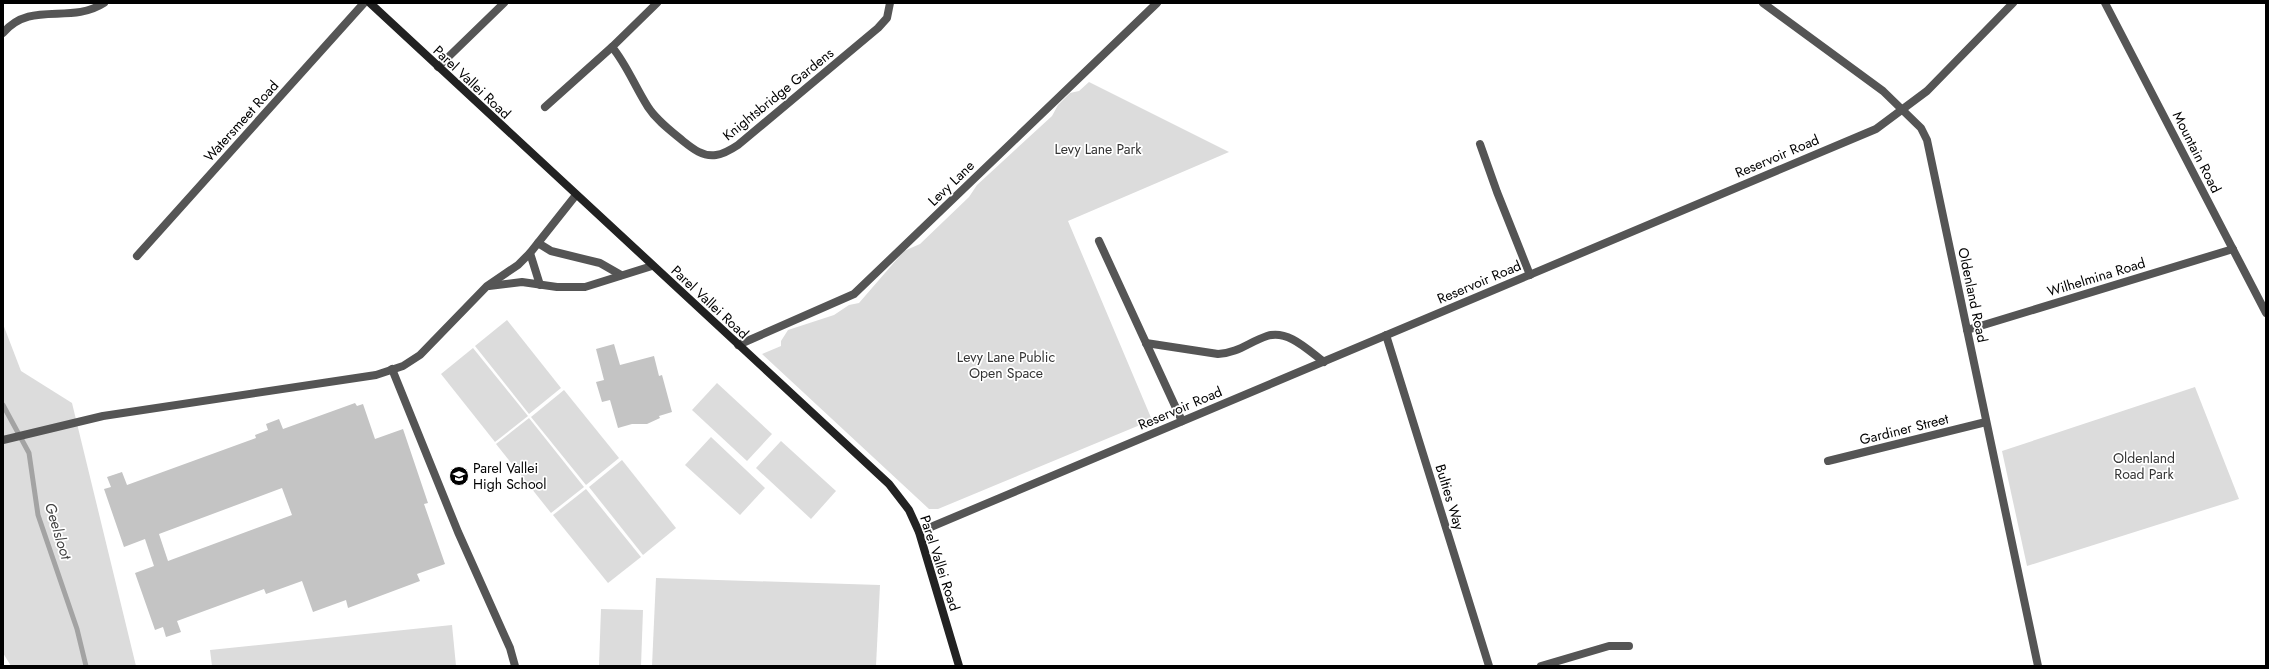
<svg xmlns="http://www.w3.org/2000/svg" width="2269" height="669" viewBox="0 0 2269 669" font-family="Jost,sans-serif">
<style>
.green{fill:#dcdcdc}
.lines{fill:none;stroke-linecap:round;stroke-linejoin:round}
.stream{stroke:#a3a3a3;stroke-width:5}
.building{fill:#c4c4c4;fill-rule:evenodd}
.lane{stroke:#555;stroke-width:8}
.street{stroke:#555;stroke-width:8}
.secondary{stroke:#222;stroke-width:8}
.labels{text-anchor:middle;stroke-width:3.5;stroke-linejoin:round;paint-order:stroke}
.street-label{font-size:14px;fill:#000;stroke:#fff}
.park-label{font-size:14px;fill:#333;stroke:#fff}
.poi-label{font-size:14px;fill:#000;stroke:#fff;text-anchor:start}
.water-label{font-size:15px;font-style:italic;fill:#444;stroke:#fff}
</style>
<rect width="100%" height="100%" fill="#fff"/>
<g class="green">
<polygon points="1089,82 1229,152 1068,221 1152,420 938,509 929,509 762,354 781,346 781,341 788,330 834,315 849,305 859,303 904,251 920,244 969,197 977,185 1052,116 1058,105 1070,93 1079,91"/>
<polygon points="507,320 561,388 529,414 475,346"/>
<polygon points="3,324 21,371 72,403 136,666 11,666 3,653"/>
<polygon points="473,348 528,416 495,442 441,374"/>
<polygon points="717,383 772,434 747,461 692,410"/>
<polygon points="2195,387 2239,499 2027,566 2002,451"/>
<polygon points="564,390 619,458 586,485 531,417"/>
<polygon points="529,418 584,487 551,513 496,444"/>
<polygon points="711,437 765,488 740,515 685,465"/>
<polygon points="781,441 836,491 811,519 756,468"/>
<polygon points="622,460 676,528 643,555 589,487"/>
<polygon points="586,489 641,557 608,583 553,515"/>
<polygon points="656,578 880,585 876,666 652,666"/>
<polygon points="601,609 643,610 641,666 599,666"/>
<polygon points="452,625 456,666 212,666 210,650"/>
</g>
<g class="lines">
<polyline class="stream" points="3,405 29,453 38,515 77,629 86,666"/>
</g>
<g class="building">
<polygon points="614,344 620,365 654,356 659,376 662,375 672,412 659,416 660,418 647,424 632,424 618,428 610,400 602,402 596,382 604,380 596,349"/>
<path d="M355,403L357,406L363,404L375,439L403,429L428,503L424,504L445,564L417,574L420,581L348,608L346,600L313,612L302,581L266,594L264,589L177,621L181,632L166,637L163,627L155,630L135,573L154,566L145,539L124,547L104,489L111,487L107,477L122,472L127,485L256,438L255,435L268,430L266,424L279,419L283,429ZM282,488L292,515L168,561L159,534Z"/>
</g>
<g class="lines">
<g class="lane">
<polyline points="1480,144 1497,192 1530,275"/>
<polyline points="1099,241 1182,421"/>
<polyline points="538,243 551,251 600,263 621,275"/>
<polyline points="540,285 530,253 576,195"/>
<polyline points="489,286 522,282 557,287 585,287 652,266"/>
<path d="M1146,343L1218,354C1238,353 1249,342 1267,336C1288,329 1309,351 1324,362"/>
<polyline points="392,369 458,532 510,648 515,666"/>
<polyline points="3,440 103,416 376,375 403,366 420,355 487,286 518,265 530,253"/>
</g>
<g class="street">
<path d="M657,3L612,47C627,65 635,87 648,107C657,121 671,131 683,141C693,149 703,157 716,155C724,154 732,149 738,145L878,28L887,18L890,3"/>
<polyline points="1763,3 1883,91 1921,128 1927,140 2038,666"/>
<polyline points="2105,3 2266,313"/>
<path d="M3,33C31,0 70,25 104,3"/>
<polyline points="438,67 504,3"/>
<polyline points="545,107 612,47"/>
<polyline points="137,256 364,3"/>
<polyline points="1967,330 2233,249"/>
<polyline points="1386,335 1489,666"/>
<polyline points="738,345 854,294 1157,3"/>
<polyline points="1828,461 1986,422"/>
<polyline points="919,532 1876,129 1927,91 2013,3"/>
<polyline points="1541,666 1609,646 1629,646"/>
</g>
<polyline class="secondary" points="370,3 889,484 909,510 919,532 959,666"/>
</g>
<defs>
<symbol id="school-disc" viewBox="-11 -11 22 22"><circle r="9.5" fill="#000" stroke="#fff"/><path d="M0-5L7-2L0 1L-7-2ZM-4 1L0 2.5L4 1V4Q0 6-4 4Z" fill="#fff"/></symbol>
</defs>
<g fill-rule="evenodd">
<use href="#school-disc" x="448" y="465" width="22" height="22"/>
</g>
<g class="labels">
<g class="street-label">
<text transform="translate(472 82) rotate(43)" y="5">Parel Vallei Road</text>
<text transform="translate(778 94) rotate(-39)" y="5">Knightsbridge Gardens</text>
<text transform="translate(241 121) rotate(-48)" y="5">Watersmeet Road</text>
<text transform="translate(2197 152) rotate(63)" y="5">Mountain Road</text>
<text transform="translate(1777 156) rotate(-23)" y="5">Reservoir Road</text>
<text transform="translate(951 183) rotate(-44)" y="5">Levy Lane</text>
<text transform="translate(2096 277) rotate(-17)" y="5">Wilhelmina Road</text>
<text transform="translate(1479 282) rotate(-23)" y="5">Reservoir Road</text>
<text transform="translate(1973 295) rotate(78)" y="5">Oldenland Road</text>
<text transform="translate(710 302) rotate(43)" y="5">Parel Vallei Road</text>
<text transform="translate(1180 408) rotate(-23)" y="5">Reservoir Road</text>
<text transform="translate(1904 429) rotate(-14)" y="5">Gardiner Street</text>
<text transform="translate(1450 497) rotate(73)" y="5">Bulties Way</text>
<text transform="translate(940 563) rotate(72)" y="5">Parel Vallei Road</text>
</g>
<g class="park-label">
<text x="1098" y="154">Levy Lane Park</text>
<text x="1006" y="362">Levy Lane Public<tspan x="1006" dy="16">Open Space</tspan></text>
<text x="2144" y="463">Oldenland<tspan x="2144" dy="16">Road Park</tspan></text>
</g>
<g class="poi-label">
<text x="473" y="473">Parel Vallei<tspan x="473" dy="16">High School</tspan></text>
</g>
<g class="water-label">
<text transform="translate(58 531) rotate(73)" y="5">Geelsloot</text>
</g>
</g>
<rect width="2269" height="669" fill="none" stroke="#000000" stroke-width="8"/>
</svg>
